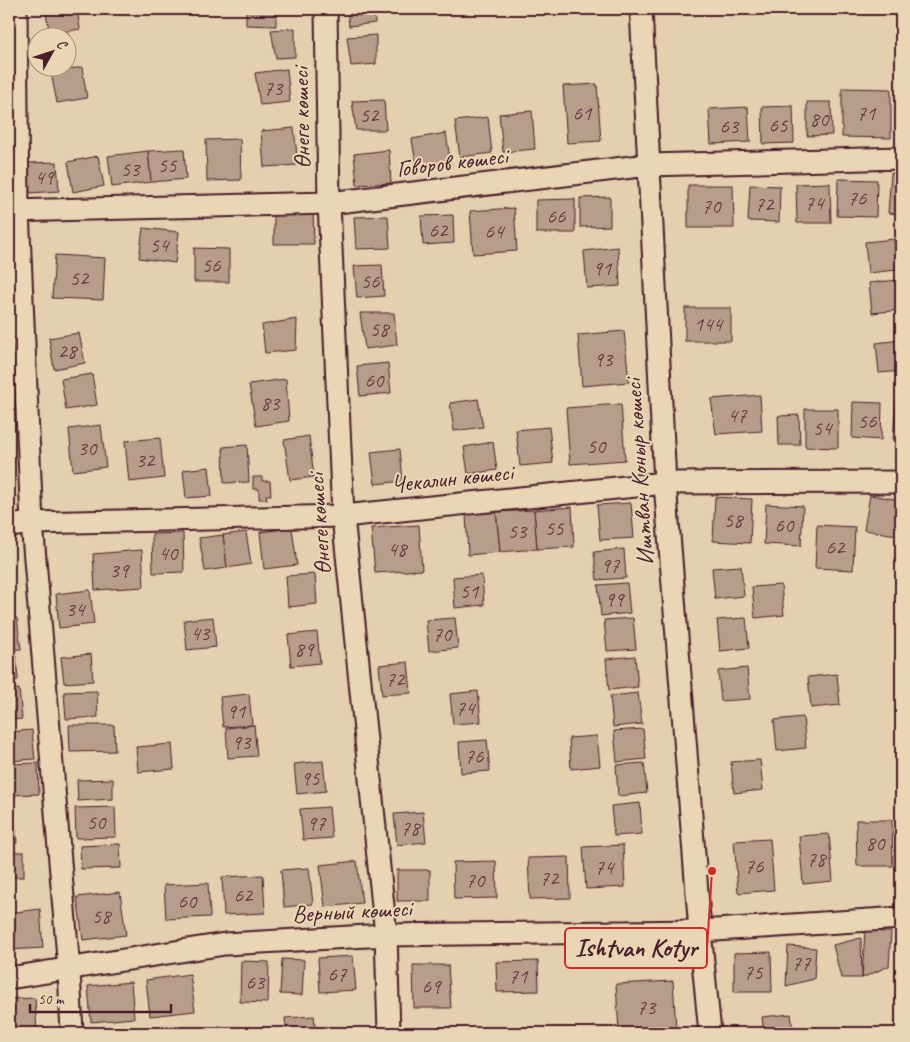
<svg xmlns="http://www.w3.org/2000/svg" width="910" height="1042" viewBox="0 0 910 1042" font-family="Caveat,sans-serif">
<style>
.building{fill:#b89d8a;stroke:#4a1f2b}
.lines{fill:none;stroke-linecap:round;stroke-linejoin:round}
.minor-casing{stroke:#4a1f2b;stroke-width:25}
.minor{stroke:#ead6b4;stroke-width:21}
.labels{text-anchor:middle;stroke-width:4;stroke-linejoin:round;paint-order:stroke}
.number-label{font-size:21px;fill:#663e43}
.street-label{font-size:24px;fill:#4a1f2b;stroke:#ead6b4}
.leader{fill:none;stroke:#d62828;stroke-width:2}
.callout-dot{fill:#d62828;stroke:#ead6b4;stroke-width:2}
.callout{fill:#ead6b4;stroke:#d62828;stroke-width:2}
.callout-label{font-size:25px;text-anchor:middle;font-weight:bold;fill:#4a1f2b}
</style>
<rect width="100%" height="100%" fill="#e4cfaf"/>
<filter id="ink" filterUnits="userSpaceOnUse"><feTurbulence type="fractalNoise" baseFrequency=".02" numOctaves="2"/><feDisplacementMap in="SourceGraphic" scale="10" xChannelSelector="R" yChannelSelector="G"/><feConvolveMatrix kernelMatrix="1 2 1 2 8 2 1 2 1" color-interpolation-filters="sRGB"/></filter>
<g filter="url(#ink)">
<g class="building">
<polygon points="45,9 77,9 80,29 50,34"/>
<polygon points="246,9 276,9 276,26 246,25"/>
<polygon points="347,9 374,9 375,23 349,26"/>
<polygon points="295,28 295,57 276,58 271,30"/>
<polygon points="376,35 376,64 351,66 347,37"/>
<polygon points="82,67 87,98 57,103 51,73"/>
<polygon points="287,69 290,102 260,105 255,73"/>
<polygon points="597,84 601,141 567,143 563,86"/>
<polygon points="842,88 891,89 891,138 842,137"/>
<polygon points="384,100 386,130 356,130 352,101"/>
<polygon points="807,102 831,102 832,135 807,136"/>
<polygon points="793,106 794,143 763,144 762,107"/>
<polygon points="748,107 750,142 711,144 709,109"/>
<polygon points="532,111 535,149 503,152 499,114"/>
<polygon points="488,117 492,153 460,157 455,121"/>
<polygon points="294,128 298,165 264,167 261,131"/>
<polygon points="446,133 451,166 417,171 412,139"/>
<polygon points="240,139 241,180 207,181 206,140"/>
<polygon points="184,149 186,179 151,182 148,151"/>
<polygon points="389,150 391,183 357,185 354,154"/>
<polygon points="148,151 151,182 112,187 108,156"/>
<polygon points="98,156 104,186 73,192 68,162"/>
<polygon points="57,162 59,191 30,193 28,163"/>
<polygon points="891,173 901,174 901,214 888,213"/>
<polygon points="838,179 877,180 876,217 837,216"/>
<polygon points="830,183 831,223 797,223 796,184"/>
<polygon points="688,185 733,185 734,228 688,228"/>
<polygon points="750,185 780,186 779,222 748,221"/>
<polygon points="610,197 610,226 580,227 580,198"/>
<polygon points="575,199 575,233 536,233 536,200"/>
<polygon points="514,208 517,251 473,254 470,211"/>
<polygon points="274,210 313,210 314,244 274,244"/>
<polygon points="453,215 454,243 423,245 421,216"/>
<polygon points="388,216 390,248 356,249 354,217"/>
<polygon points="143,228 179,232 175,263 139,258"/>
<polygon points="894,239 897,270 868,273 865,242"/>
<polygon points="618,247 620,286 587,288 584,251"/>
<polygon points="194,248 229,249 229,282 194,282"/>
<polygon points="55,255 105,258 103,300 52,298"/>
<polygon points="382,265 384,296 357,298 354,266"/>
<polygon points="898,280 901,310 872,313 869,283"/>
<rect x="685" y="308" width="46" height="33"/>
<polygon points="360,313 394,313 397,345 365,349"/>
<polygon points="297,319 296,350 265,353 262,325"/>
<polygon points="624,331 629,382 582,386 578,335"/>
<polygon points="79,333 85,363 54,369 49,338"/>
<polygon points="901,340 901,371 879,373 876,343"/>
<polygon points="388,363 391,393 360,396 357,366"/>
<polygon points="92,374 97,405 66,410 61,379"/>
<polygon points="286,379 289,421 256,426 249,384"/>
<polygon points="760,395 762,431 716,434 711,399"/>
<polygon points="478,399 483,427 454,431 450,403"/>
<polygon points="896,401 901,401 901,440 893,440"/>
<polygon points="853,402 882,403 881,440 852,438"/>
<polygon points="621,404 625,460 570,464 566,408"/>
<polygon points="805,409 838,409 838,448 805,447"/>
<polygon points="799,415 800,445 779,445 778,416"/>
<polygon points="101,425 106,467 73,471 69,429"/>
<polygon points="549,427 553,463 520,466 516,430"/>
<polygon points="309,436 314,477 290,480 284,440"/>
<polygon points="160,438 164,478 129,482 125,441"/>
<polygon points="493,442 497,470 468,474 464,447"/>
<polygon points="247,445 249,482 224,483 223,447"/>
<polygon points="400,449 403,481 375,484 371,452"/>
<polygon points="209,467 212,496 186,498 183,470"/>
<polygon points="253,477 262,477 262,481 270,481 271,495 266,495 267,499 259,499 259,489 253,489"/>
<polygon points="870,495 901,500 897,535 864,530"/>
<polygon points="715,497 752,499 750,543 713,541"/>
<polygon points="631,503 634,538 600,540 597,505"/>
<polygon points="766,504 803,506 801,546 764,544"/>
<polygon points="572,507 574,547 537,549 534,510"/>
<polygon points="534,510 537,549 500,552 496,512"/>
<polygon points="496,512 500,552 468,555 466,514"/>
<polygon points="419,525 422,570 375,573 371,528"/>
<polygon points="817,525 855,527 853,570 815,568"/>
<polygon points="292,528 297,565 264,569 260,532"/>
<polygon points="246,532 251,564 227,568 223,535"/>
<polygon points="183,533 184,572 153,573 152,534"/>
<polygon points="223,535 227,568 205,571 199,538"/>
<polygon points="624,549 626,578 597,580 594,552"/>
<polygon points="142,550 144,587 95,590 93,554"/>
<polygon points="741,566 744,596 715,599 712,568"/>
<polygon points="315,574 317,604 288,607 286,576"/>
<polygon points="482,575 484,605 455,608 453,577"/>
<polygon points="627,583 630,613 601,616 598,585"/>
<polygon points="781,585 784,615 755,618 752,587"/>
<polygon points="90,590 94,624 59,628 56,594"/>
<polygon points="213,617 216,647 187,650 184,620"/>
<polygon points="17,618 21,649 9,650 9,619"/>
<polygon points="455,618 458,648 429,651 426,620"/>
<polygon points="633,618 636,649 607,651 604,620"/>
<polygon points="746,618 749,648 720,651 717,620"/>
<polygon points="317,632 320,663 291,666 288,635"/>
<polygon points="16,654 18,680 9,681 9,655"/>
<polygon points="91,654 93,681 64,683 61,657"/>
<polygon points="635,656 638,687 609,690 606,659"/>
<polygon points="408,662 411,693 382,695 379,665"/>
<polygon points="747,668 750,699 721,701 718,671"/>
<polygon points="837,674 840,705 811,708 808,677"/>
<polygon points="19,689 22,719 9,720 9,690"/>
<polygon points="97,691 98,717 66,719 64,692"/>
<polygon points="478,691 481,722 453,724 450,694"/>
<polygon points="638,693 642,724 613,727 610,696"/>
<polygon points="249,694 252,725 223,727 220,697"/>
<polygon points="803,717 806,748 777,751 774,720"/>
<polygon points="69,725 114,725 115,751 70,752"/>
<polygon points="254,725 257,756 228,758 226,728"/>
<polygon points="643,729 646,759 617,762 614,731"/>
<polygon points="32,730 35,759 9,761 9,732"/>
<polygon points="597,736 600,766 571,769 569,738"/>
<polygon points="487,740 490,771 461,773 459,742"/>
<polygon points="172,744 174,769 138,772 136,747"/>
<polygon points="760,760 763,790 734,793 731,762"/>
<polygon points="323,761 326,791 297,794 294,764"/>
<polygon points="38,763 39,794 9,795 9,764"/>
<polygon points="644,763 647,793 618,796 616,765"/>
<polygon points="113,779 113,799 78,801 77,780"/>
<polygon points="640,803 642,834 614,836 611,806"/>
<polygon points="115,807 116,837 76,838 75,808"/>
<polygon points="329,807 332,838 303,840 300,809"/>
<polygon points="423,812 426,842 397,845 394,814"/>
<polygon points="9,818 15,818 17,843 9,844"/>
<polygon points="856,820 892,820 893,866 857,866"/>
<polygon points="829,834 833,881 803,884 799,836"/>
<polygon points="770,839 774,890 738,893 734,841"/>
<polygon points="120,844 121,868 81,869 80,846"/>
<polygon points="623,845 625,887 586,889 583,847"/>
<rect x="9" y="852" width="15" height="25"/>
<polygon points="569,857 570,898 530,899 528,858"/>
<polygon points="357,861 362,903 325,907 320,865"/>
<polygon points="496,861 497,898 454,899 453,862"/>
<polygon points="309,868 313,904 284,907 281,870"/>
<rect x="397" y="870" width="33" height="31"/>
<polygon points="263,875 265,913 224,915 222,877"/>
<polygon points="208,883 210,917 166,919 164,885"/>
<polygon points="120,892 126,935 83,940 77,897"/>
<polygon points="40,909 43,948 9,950 9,913"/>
<polygon points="865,931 891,932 889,966 862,978"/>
<polygon points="861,938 862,978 841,978 833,945"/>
<polygon points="788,946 816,948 814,979 786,986"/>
<polygon points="771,952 772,992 734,992 734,953"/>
<polygon points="353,956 356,990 320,992 318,958"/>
<polygon points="282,959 304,960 302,995 280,994"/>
<polygon points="241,961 269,962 268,1003 240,1002"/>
<polygon points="538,961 539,991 497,992 496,962"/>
<polygon points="413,965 448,965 451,1008 414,1008"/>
<polygon points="190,974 195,1011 150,1016 146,980"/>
<polygon points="673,981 676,1029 619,1032 616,984"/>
<polygon points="131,982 134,1018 91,1022 88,986"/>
<polygon points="35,998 37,1033 9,1033 9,999"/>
<polygon points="791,1014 793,1033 764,1033 762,1017"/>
<polygon points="314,1016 316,1033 287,1033 285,1018"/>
<polygon points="135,1028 136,1033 94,1033 94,1030"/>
</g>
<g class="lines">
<defs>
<g id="minor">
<polyline points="16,9 18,210 32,523 69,970 72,1033"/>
<polyline points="326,9 329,203 343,516 386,935 389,1033"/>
<polyline points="641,9 665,483 700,931 710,1033"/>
<polyline points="9,211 329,203 649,165 901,158"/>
<polyline points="9,526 32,523 343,516 665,483 901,482"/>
<polyline points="9,978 225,944 386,935 700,931 901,918"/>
</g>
</defs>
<use href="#minor" class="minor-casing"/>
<use href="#minor" class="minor"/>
</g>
</g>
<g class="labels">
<g class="number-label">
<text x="273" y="95">73</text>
<text x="582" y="120">61</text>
<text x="866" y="120">71</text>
<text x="369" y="122">52</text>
<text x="819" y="126">80</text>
<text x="778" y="132">65</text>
<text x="729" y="133">63</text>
<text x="167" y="172">55</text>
<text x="130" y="176">53</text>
<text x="44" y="184">49</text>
<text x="857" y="205">76</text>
<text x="814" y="210">74</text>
<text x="764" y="211">72</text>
<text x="711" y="213">70</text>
<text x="556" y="223">66</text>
<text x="438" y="237">62</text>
<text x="494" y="238">64</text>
<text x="159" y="252">54</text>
<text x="211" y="272">56</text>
<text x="602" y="275">91</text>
<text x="79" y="285">52</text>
<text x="370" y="288">56</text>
<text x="708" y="331">144</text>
<text x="379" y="336">58</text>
<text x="67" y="358">28</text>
<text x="603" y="366">93</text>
<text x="374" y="387">60</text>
<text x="270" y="410">83</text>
<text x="737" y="422">47</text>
<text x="867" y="428">56</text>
<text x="822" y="435">54</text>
<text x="596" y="453">50</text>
<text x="87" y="455">30</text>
<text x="145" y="467">32</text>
<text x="733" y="527">58</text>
<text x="784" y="532">60</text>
<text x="554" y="535">55</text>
<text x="517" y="538">53</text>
<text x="835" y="554">62</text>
<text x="397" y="556">48</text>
<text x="168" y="560">40</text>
<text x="610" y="572">97</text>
<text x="119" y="577">39</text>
<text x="469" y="598">51</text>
<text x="614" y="606">99</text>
<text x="75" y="616">34</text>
<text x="200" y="640">43</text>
<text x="442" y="641">70</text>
<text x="304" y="656">89</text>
<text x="395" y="686">72</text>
<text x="465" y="715">74</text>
<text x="236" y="718">91</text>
<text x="241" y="749">93</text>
<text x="474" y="763">76</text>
<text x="310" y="785">95</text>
<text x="96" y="829">50</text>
<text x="316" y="830">97</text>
<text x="410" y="835">78</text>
<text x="875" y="850">80</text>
<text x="816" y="866">78</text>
<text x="754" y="873">76</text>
<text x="604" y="874">74</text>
<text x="549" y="885">72</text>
<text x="475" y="887">70</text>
<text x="243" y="902">62</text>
<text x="187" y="908">60</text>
<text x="101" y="923">58</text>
<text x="801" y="970">77</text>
<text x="753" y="979">75</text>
<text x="337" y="981">67</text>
<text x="518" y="983">71</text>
<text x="255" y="989">63</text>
<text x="431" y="993">69</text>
<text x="646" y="1014">73</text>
</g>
<g class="street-label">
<text transform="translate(301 118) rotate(-91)" y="8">Өнеге көшесі</text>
<text transform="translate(452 162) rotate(-7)" y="8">Говоров көшесі</text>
<text transform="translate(639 472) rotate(-94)" y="8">Иштван Коныр көшесі</text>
<text transform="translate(452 478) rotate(-6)" y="8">Чекалин көшесі</text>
<text transform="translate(319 524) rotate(-94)" y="8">Өнеге көшесі</text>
<text transform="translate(352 911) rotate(-3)" y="8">Верный көшесі</text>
</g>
</g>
<path class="leader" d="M712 871L707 948"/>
<circle class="callout-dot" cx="712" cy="871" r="5"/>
<rect class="callout" x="565" y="928" width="142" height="40" rx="5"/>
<g class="callout-label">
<text x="636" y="956">Ishtvan Kotyr</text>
</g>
<rect width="910" height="1042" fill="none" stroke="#ead6b4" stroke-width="30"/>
<rect x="15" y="15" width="880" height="1012" fill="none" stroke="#4a1f2b" stroke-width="2" filter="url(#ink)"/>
<g transform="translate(52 52) rotate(50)"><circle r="24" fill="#ead6b4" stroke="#aa8d7d"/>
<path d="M0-4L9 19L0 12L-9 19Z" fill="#4a1f2b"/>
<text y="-8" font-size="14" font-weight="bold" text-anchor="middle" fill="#4a1f2b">С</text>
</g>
<path d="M30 1004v8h141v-8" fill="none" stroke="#4a1f2b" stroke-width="2.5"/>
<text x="38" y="1004" font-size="15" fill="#4a1f2b" stroke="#ead6b4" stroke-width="4" paint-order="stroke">50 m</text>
</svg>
